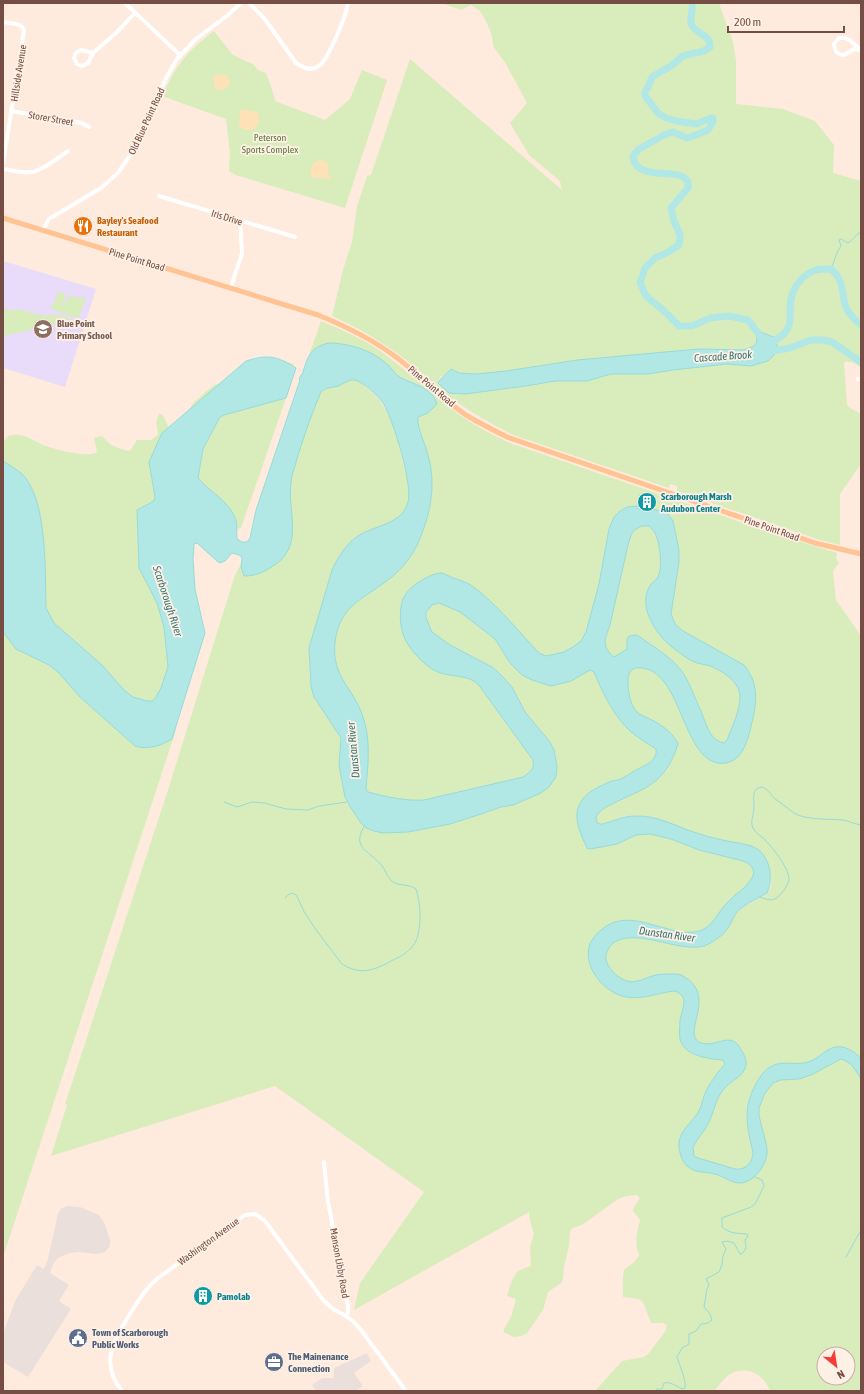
<svg xmlns="http://www.w3.org/2000/svg" width="864" height="1394" viewBox="0 0 864 1394" font-family="'Asap Condensed',sans-serif">
<style>
.industrial{fill:#ebdfdb}
.education{fill:#e9dbfa}
.green{fill:#d9ecbc;fill-rule:evenodd}
.sand{fill:#ffe1b7}
.water{fill:#b1e8e6;stroke:#97dbd9;fill-rule:evenodd}
.lines{fill:none;stroke-linecap:round;stroke-linejoin:round}
.stream{stroke:#97dbd9;stroke-width:1}
.river{stroke:#b1e8e6;stroke-width:7}
.minor{stroke:#fff;stroke-width:4}
.major{stroke:#ffc394;stroke-width:5}
.labels{text-anchor:middle;stroke-width:3.5;stroke-linejoin:round;paint-order:stroke}
.street-label{font-size:10px;fill:#764d44;stroke:#fff0e6}
.park-label{font-size:10px;fill:#577739;stroke:#fff0e6}
.food-label{font-size:10px;font-weight:bold;fill:#c56008;stroke:#fff0e6;text-anchor:start}
.education-label{font-size:10px;font-weight:bold;fill:#785e54;stroke:#fff0e6;text-anchor:start}
.culture-label{font-size:10px;font-weight:bold;fill:#0d838f;stroke:#fff0e6;text-anchor:start}
.service-label{font-size:10px;font-weight:bold;fill:#4e5e75;stroke:#fff0e6;text-anchor:start}
.water-label{font-size:11px;font-style:italic;fill:#357674;stroke:#fff0e6}
</style>
<rect width="100%" height="100%" fill="#feebde"/>
<g class="industrial">
<polygon points="67,1206 80,1207 99,1215 105,1224 110,1240 110,1246 106,1251 102,1253 96,1254 77,1252 67,1254 58,1258 54,1262 50,1273 69,1285 59,1301 71,1309 28,1377 3,1362 3,1334 15,1301 37,1265 44,1269 48,1259 58,1214 60,1209"/>
<polygon points="367,1353 371,1361 354,1373 363,1386 356,1391 316,1391 312,1385 322,1378 334,1378 334,1368"/>
</g>
<polygon class="education" points="3,261 96,289 65,387 3,368"/>
<g class="green">
<path d="M441,3H719L733,42L736,60V104L783,109L815,121L834,145L833,173L861,181V367L851,362H844L847,405L850,408L861,414V464L840,494V545L820,540L677,491V486L670,484L669,488L513,435C494,425 475,415 457,402C437,387 419,369 398,354C377,339 355,326 332,316L343,270L352,242L357,206L367,176L370,175H371L410,59L562,190L560,181L529,155L510,123L527,103L506,64L493,46L492,36L487,23L480,11L471,5L461,10ZM756,328L764,334L774,337L778,348L777,352L768,361L753,366L739,361L666,368L656,371L615,372L586,379H558L507,389L500,388H487L471,390L459,394L449,392L438,382L441,376L447,375L452,370L459,375L472,376L497,374L504,372H513L527,368L567,362L569,363C577,364 585,359 594,360L595,358L636,356L699,349L744,350L751,348L754,349L757,348L755,345L757,340Z"/>
<path d="M214,31L232,54L243,60L253,64L258,70L266,73C270,83 273,91 275,101L325,120L350,99L362,70L387,80L345,208L236,175L229,171L230,153L226,119L162,96C177,64 185,53 214,31Z"/>
<polygon points="58,292 66,295 62,306 71,295 78,298 86,297 79,317 75,318 50,308 54,303"/>
<path d="M3,308C9,312 15,309 22,310C29,311 36,315 43,315C57,315 57,313 71,319V321L3,336Z"/>
<path d="M321,321C338,328 356,336 373,346C401,365 425,388 452,409C469,423 489,433 510,443L770,532L837,553L836,558L839,563L833,571L836,600L861,636V1391H770C764,1375 749,1366 732,1373C725,1376 719,1386 714,1391H595L622,1361L644,1357L648,1354L665,1332L667,1326L664,1323H651L643,1302L638,1299L623,1297C623,1292 622,1271 625,1269C632,1263 634,1264 639,1255C634,1243 637,1233 640,1220L633,1211L634,1207L640,1198L637,1195L627,1196L618,1199L582,1225L572,1228L570,1232L569,1247L564,1266L563,1279L561,1283L548,1292L543,1310L527,1333L521,1336L514,1337L505,1333L503,1331L511,1317L516,1299L507,1296C510,1288 512,1274 520,1270C524,1268 528,1268 531,1265L530,1247L534,1234L530,1221L529,1212L354,1310L360,1283L424,1192L275,1086L51,1156L67,1105L65,1104L75,1074L168,790L235,575L241,564L243,574L248,566H250L254,569L251,574L253,575C267,567 282,557 287,541C291,528 285,509 287,493C290,463 306,429 315,400C318,394 324,387 330,387V383L333,387C340,385 345,378 352,378C358,378 361,383 365,386C393,408 397,437 405,471H407C411,491 413,518 389,527C381,530 372,530 363,536C347,546 332,564 328,584C327,588 328,591 327,596C325,601 323,604 322,610L311,650L309,651L310,679L319,703L337,731L345,738L342,765L344,786L348,800L356,813L366,823L376,827L386,829H407L445,821L484,807L487,808L485,813L508,805H513L514,802L520,801L541,793L543,789C552,785 557,780 557,769C558,742 534,727 521,707C517,700 496,668 490,666C484,663 476,659 469,656C459,651 436,648 430,640C424,633 421,613 427,605C428,602 432,601 434,599L459,608L466,614L471,616L487,628C490,635 499,638 504,645C515,664 529,676 551,681C556,683 563,684 568,681C577,678 584,670 592,666L598,668C602,676 604,683 606,691C609,701 623,721 630,727L629,729C638,736 646,742 656,749C658,764 640,769 630,775C626,777 623,780 619,782C615,783 609,784 605,785C573,796 576,821 586,846C596,846 607,845 616,844C629,841 636,831 651,833C662,835 670,839 680,843C697,850 715,856 733,857L734,859C745,858 753,863 756,874L749,886L730,899L713,922L705,928L698,932L693,933H681C677,930 672,932 667,931C662,929 658,925 653,924C631,920 606,921 594,943C588,955 592,966 599,976C606,987 616,994 629,996C644,999 659,993 674,991L680,992L685,996C685,999 686,1003 685,1006C685,1010 683,1013 682,1017C678,1038 683,1052 705,1058C712,1059 719,1058 726,1059L728,1061V1063L716,1075L710,1092L706,1097L700,1116L691,1128L684,1134H682L680,1138C685,1146 678,1155 686,1164C695,1175 703,1170 715,1173C721,1175 725,1180 731,1181C741,1184 750,1181 757,1174L742,1170L732,1169L700,1159L692,1155C693,1142 701,1136 707,1125C714,1114 715,1099 724,1089C729,1081 742,1077 745,1068C747,1062 744,1052 741,1048C731,1035 715,1049 703,1045C700,1044 697,1040 694,1037C693,1021 705,1000 693,984C687,976 665,974 656,977C648,981 638,986 629,984C618,982 599,963 603,951C605,946 609,942 612,939L614,940L615,938C643,929 673,951 703,945C721,941 725,924 736,912C744,904 761,900 768,892C772,887 771,878 769,872C765,859 762,852 747,846C745,846 743,847 741,846C739,845 738,843 736,843L731,844L713,838H706L683,830L671,824L646,817L622,819L603,826L594,825V824C593,818 595,813 600,808C622,792 659,791 671,762C672,759 671,760 672,756C673,753 675,751 675,748C675,737 665,734 658,728C653,723 653,721 647,718L645,719C640,716 635,713 632,707C629,700 621,669 626,663L636,664L641,667H649L659,671L665,675L681,708L684,719L691,738L705,755L711,759L721,763L732,760L740,751L746,738L748,724L754,712L755,692L753,682L748,672L739,665L704,646L701,643L682,633L681,629C667,624 667,605 674,595L673,590L677,578L679,553L675,530L671,519L663,513L639,506L626,508L617,516L610,530L606,564L603,577L598,593L591,624L584,640L585,641C582,645 578,646 574,648C564,653 553,664 541,658L519,633L501,618L481,597L463,584L450,579L436,576L417,585L412,590L405,599L403,621L404,631L410,644L424,659L436,668L450,673L470,677L479,684L486,692L513,731L522,741L524,747L529,750L533,758L535,765L533,772L514,782L505,783L503,785L484,788H478L468,792L466,791L437,799L413,802L389,801L369,795L364,787L367,784L368,756L364,723L357,705L336,674L334,652L335,640L338,624L348,608L396,573L413,553L418,542L430,506L431,473L425,446L414,419L415,415C418,414 422,415 425,413C432,409 434,398 430,392L411,385L402,386C397,379 392,371 385,365C368,351 322,331 308,358ZM824,1354H848V1378H824Z"/>
<path d="M271,357L294,364L292,370L218,388L163,612L168,667L161,692L152,703L133,697L125,691L58,629L46,613L45,581L3,461V442L8,436C23,431 33,441 46,446C56,450 90,458 97,452L94,438L102,436L111,445L124,450L130,451L137,440H151L158,435L156,422L159,414H162L169,428L184,417L194,402L214,385L221,383L259,358Z"/>
<polygon points="286,398 241,528 238,529 236,521 198,478 203,449 220,417 236,411"/>
<path d="M633,525H652L661,545L660,577L649,588L698,661L731,676L742,691L739,708L728,742L721,745L708,732L697,702L686,681L614,657C609,654 606,652 605,646C603,636 609,628 611,619C618,588 625,556 633,525Z"/>
<polygon points="3,631 55,667 82,699 172,736 175,728 176,730 3,1257"/>
</g>
<g class="sand">
<polygon points="226,74 230,82 228,87 222,90 215,89 213,75 217,76"/>
<path d="M242,110H246L257,112C265,125 249,137 239,126L240,112Z"/>
<path d="M320,160L324,161L328,163V174L331,177L329,180L325,178H313C308,170 311,163 320,160Z"/>
</g>
<g class="water">
<path d="M755,328L763,333L774,337L778,348L777,352L768,361L751,366L727,364L673,370L648,374H611L587,381H555L526,386L465,394L449,393L438,383C441,377 446,375 451,369L459,373L476,374L506,371L577,360L676,351L700,349L744,350L754,346L756,344L757,340Z"/>
<path d="M328,343C349,343 372,350 388,365C392,368 394,373 398,376C412,385 432,386 437,404L428,413L418,417C417,429 424,440 427,452C437,483 431,513 418,543C412,557 400,571 388,580C362,600 340,605 335,642C331,677 354,688 363,717C371,740 368,765 366,789L368,792C387,797 404,801 424,800L523,777C530,772 535,769 533,760L478,684C468,675 453,677 441,673C429,670 416,656 409,646C400,634 398,613 403,599C407,590 414,585 422,580C427,577 435,573 442,573C445,574 449,576 453,578C459,580 467,582 472,586C495,602 519,632 539,653L546,656L564,652L573,647L581,641L586,632L599,584L609,529L614,517L620,511L627,507L638,506L661,511L668,514L673,521L679,550V562L671,614L675,624L683,631L744,665C761,686 756,706 750,731C746,744 742,760 726,763C684,769 684,680 647,669C642,668 637,667 633,669C628,672 628,678 628,683C628,692 630,703 636,711C640,716 647,717 652,720C662,725 674,734 678,744C666,781 651,786 618,801C609,806 601,808 596,817L597,822L599,824H603C613,821 625,816 635,816C659,815 678,828 700,834C709,837 718,839 727,841C737,843 751,844 759,850C771,861 773,879 767,893C759,898 749,902 741,908C734,913 733,921 728,928C724,935 712,943 704,946C678,953 634,926 612,944C608,948 605,954 606,960C608,967 613,973 619,977C621,978 624,980 627,981C636,984 647,977 656,975C661,974 668,974 674,974C677,974 680,974 683,976C718,995 682,1032 699,1042C715,1050 731,1028 742,1051C744,1054 747,1061 746,1065C745,1076 730,1081 724,1089C715,1099 714,1113 708,1124C704,1132 697,1139 693,1147L694,1156L698,1158L735,1169C745,1171 753,1162 753,1153C747,1125 742,1108 757,1082C762,1073 767,1067 777,1064C787,1062 798,1065 808,1062C816,1060 821,1054 828,1050C841,1042 852,1050 861,1058V1079C856,1071 852,1062 841,1059L811,1075L799,1079L780,1080L773,1083L765,1093L759,1108V1114C760,1125 768,1144 767,1153C766,1166 753,1184 738,1183C730,1182 723,1176 715,1174C705,1171 696,1174 687,1166C681,1161 677,1146 680,1138C683,1128 694,1120 699,1111C702,1105 703,1097 706,1091C711,1081 718,1072 725,1064L723,1060C709,1059 684,1056 680,1039C679,1033 680,1026 680,1020C681,1014 684,1008 684,1001C684,996 679,992 674,991C657,993 642,1000 626,997C605,993 584,969 589,947C591,938 601,929 608,925C638,908 677,943 704,929C715,923 720,908 730,900C736,893 745,889 750,881C757,872 753,865 743,861L699,850L671,839L650,834L636,835L617,844L590,849L587,848C582,837 576,825 577,813C579,795 597,787 612,781C615,780 620,780 623,778C627,776 630,773 634,771C643,766 658,762 656,749C647,743 638,738 630,731C615,718 601,690 594,672L590,670L571,681L551,686L532,680L522,675L510,663L495,639L460,612L439,603L432,605L426,612V618L432,632L450,645L492,667L500,674L512,687L525,712L550,742L554,750L557,766L556,777L549,787L541,793L513,805L501,807L478,815L450,824L408,832L383,833L374,831L366,828L361,823L351,808L345,797L339,765L341,738L314,697L311,686L309,648L332,570C338,557 346,544 358,536C374,525 402,525 408,502C413,484 393,419 383,403C377,395 365,383 355,380C349,379 343,384 338,386C331,388 326,387 321,392C312,412 305,434 298,455C296,464 292,473 291,482C287,514 306,548 270,568C262,573 254,576 244,576L241,567L242,558L239,555L232,553L225,561L220,563L218,562L197,543L194,544L193,559L195,589L205,633L172,739C161,746 147,750 135,746L80,697L58,672L49,665L16,649L3,632V461C9,465 16,469 21,473C48,497 45,574 46,608L54,623L102,665L124,690L133,697L147,701H152L156,697L161,688L168,667L164,627L157,603L139,568L137,510L154,501L155,497L149,462L162,433L246,361C268,354 277,356 296,368L286,398L224,415L220,417L203,449L198,478C210,492 230,502 236,520C238,527 236,533 237,539L242,542H247L250,538L256,510L300,380L299,379L301,375H302C308,357 308,349 328,343ZM642,526H649C651,528 654,531 655,533C660,542 663,568 658,577C656,580 653,582 651,584C643,596 645,609 651,621C659,638 676,652 692,661C698,664 704,664 710,666C722,671 740,681 740,697C740,711 732,727 727,740L724,743C708,740 706,721 700,709C695,698 688,679 681,670C671,657 651,645 637,635L629,636L627,639V649L614,657C601,646 605,639 610,625L628,545C631,534 632,530 642,526Z"/>
</g>
<g class="lines">
<g class="stream">
<path d="M831,269C835,260 835,255 841,246L839,240L841,239L848,243C853,240 855,235 861,232"/>
<polyline points="224,802 237,807 252,802 264,803 286,809 308,810 319,806 347,802"/>
<polyline points="861,864 861,865"/>
<path d="M760,897C767,900 773,902 779,896C783,892 788,885 789,880C790,870 773,848 766,841C763,837 757,834 754,830C749,822 754,815 754,807C754,798 751,789 762,787C768,789 770,794 774,798C781,803 787,808 794,813C804,820 831,819 843,820C849,821 854,824 861,825"/>
<path d="M285,898C288,895 291,892 295,894C298,896 302,909 305,913C316,931 329,947 342,964C361,976 375,970 393,960C402,956 409,952 415,943C422,930 421,903 416,889C409,884 402,886 395,883C387,879 387,872 382,866C370,850 350,849 365,825"/>
<polyline points="846,1257 861,1230"/>
<path d="M655,1391L657,1389H662L664,1383C670,1381 677,1387 683,1389L685,1388C687,1383 679,1363 677,1357L682,1348L689,1344V1334L696,1331L701,1324L708,1323L712,1320L710,1314L704,1307L707,1289L709,1285L706,1279L719,1272L722,1265L723,1256L726,1249L722,1242L728,1241L734,1243L740,1254H742L746,1248L745,1240L748,1236L747,1234C737,1233 730,1234 722,1227V1218L751,1207L755,1204L764,1186L762,1180L755,1177"/>
</g>
<g class="river">
<path d="M692,3C694,12 687,21 694,28C700,35 711,36 710,47L704,51L683,56L671,66L657,74L652,77L648,87L645,92V96L658,113L666,118L676,121L696,124L711,118H713V122L708,130L693,136L687,138L673,132L664,135L639,149L633,156C635,186 693,162 688,188L671,208L674,221L680,235L679,245L668,252L655,258L645,268L640,283L646,296L663,310L679,326H692L710,318L729,316L748,320L761,337"/>
<path d="M767,344H769C776,340 785,335 788,328C792,319 789,309 791,300C793,287 803,274 816,270C820,269 826,269 831,269C843,279 842,291 845,305C847,312 855,320 861,325"/>
<polyline points="767,352 790,348 811,340 823,340 832,342 861,362"/>
</g>
<g class="minor">
<polyline points="125,3 180,55"/>
<path d="M249,3L264,18L296,63C303,68 312,71 319,66C328,60 347,14 348,3"/>
<path d="M3,22C10,23 21,23 24,30L3,164"/>
<polygon points="81,50 93,53 88,63 82,66 77,64 74,58 76,53"/>
<path d="M860,50L854,49C847,53 844,58 836,52L834,44L839,38C849,36 854,45 861,50"/>
<polyline points="93,53 117,32 135,13"/>
<polyline points="11,111 82,123 89,127"/>
<path d="M3,169C12,170 22,174 32,172C44,170 57,158 68,151"/>
<polyline points="159,196 295,237"/>
<polyline points="43,230 49,219 101,188 118,173 131,154 166,78 177,59 196,39 228,15 241,3"/>
<polyline points="231,287 242,253 240,221"/>
<polyline points="858,379 861,379"/>
<polyline points="324,1162 328,1202 348,1306 348,1313 346,1316 354,1322 361,1330 406,1391"/>
<path d="M122,1391C99,1363 114,1340 130,1314C138,1301 146,1288 158,1278L245,1215L255,1214L265,1221L324,1301L333,1309L346,1316"/>
</g>
<path class="major" d="M3,218L318,315C345,326 372,339 396,357C420,375 441,398 466,415C479,423 493,430 507,437L815,543L861,554"/>
</g>
<defs>
<symbol id="restaurant-disc" viewBox="-11 -11 22 22"><circle r="9.5" fill="#e8710a" stroke="#fff0e6"/><path d="M-5-6h1v4h1v-4h1v4h1v-4h1v5L-1.5 .5V6h-2V.5L-5-1ZM5-6V6H3V1.5H1.5Q1.5-4 5-6Z" fill="#fff"/></symbol>
<symbol id="school-disc" viewBox="-11 -11 22 22"><circle r="9.5" fill="#8d6e63" stroke="#fff0e6"/><path d="M0-5L7-2L0 1L-7-2ZM-4 1L0 2.5L4 1V4Q0 6-4 4Z" fill="#fff"/></symbol>
<symbol id="building-disc" viewBox="-11 -11 22 22"><circle r="9.5" fill="#0f9aa8" stroke="#fff0e6"/><path d="M-4-6H4V6H1V3H-1V6H-4ZM-2.5-4.3h1.7v1.8h-1.7ZM.8-4.3h1.7v1.8H.8ZM-2.5-1h1.7V.8h-1.7ZM.8-1h1.7V.8H.8Z" fill="#fff"/></symbol>
<symbol id="civic-disc" viewBox="-11 -11 22 22"><circle r="9.5" fill="#5c6f8a" stroke="#fff0e6"/><path d="M-.6-6.5H3V-4.5H.6V-3L4-1V1h2V6H-6V1h2V-1L-.6-3ZM-1.2 2.5V6h2.4V2.5Z" fill="#fff"/></symbol>
<symbol id="office-disc" viewBox="-11 -11 22 22"><circle r="9.5" fill="#5c6f8a" stroke="#fff0e6"/><path d="M-6-3h4V-5.5h4V-3h4V5H-6ZM-1-4.5V-3h2v-1.5ZM-6 0V1H6V0Z" fill="#fff"/></symbol>
</defs>
<g fill-rule="evenodd">
<use href="#restaurant-disc" x="72" y="215" width="22" height="22"/>
<use href="#school-disc" x="32" y="318" width="22" height="22"/>
<use href="#building-disc" x="636" y="491" width="22" height="22"/>
<use href="#building-disc" x="192" y="1285" width="22" height="22"/>
<use href="#civic-disc" x="67" y="1327" width="22" height="22"/>
<use href="#office-disc" x="263" y="1351" width="22" height="22"/>
</g>
<g class="labels">
<g class="street-label">
<text transform="translate(18 73) rotate(-81)" y="4">Hillside Avenue</text>
<text transform="translate(51 118) rotate(10)" y="4">Storer Street</text>
<text transform="translate(146 121) rotate(-65)" y="4">Old Blue Point Road</text>
<text transform="translate(227 217) rotate(17)" y="4">Iris Drive</text>
<text transform="translate(137 259) rotate(17)" y="4">Pine Point Road</text>
<text transform="translate(432 386) rotate(40)" y="4">Pine Point Road</text>
<text transform="translate(772 528) rotate(19)" y="4">Pine Point Road</text>
<text transform="translate(208 1241) rotate(-36)" y="4">Washington Avenue</text>
<text transform="translate(340 1263) rotate(80)" y="4">Manson Libby Road</text>
</g>
<g class="park-label">
<text x="270" y="141">Peterson<tspan x="270" dy="12">Sports Complex</tspan></text>
</g>
<g class="food-label">
<text x="97" y="224">Bayley's Seafood<tspan x="97" dy="12">Restaurant</tspan></text>
</g>
<g class="education-label">
<text x="57" y="327">Blue Point<tspan x="57" dy="12">Primary School</tspan></text>
</g>
<g class="culture-label">
<text x="661" y="500">Scarborough Marsh<tspan x="661" dy="12">Audubon Center</tspan></text>
<text x="217" y="1300">Pamolab</text>
</g>
<g class="service-label">
<text x="92" y="1336">Town of Scarborough<tspan x="92" dy="12">Public Works</tspan></text>
<text x="288" y="1360">The Mainenance<tspan x="288" dy="12">Connection</tspan></text>
</g>
<g class="water-label">
<text transform="translate(723 356) rotate(-4)" y="4">Cascade Brook</text>
<text transform="translate(168 601) rotate(72)" y="4">Scarborough River</text>
<text transform="translate(353 750) rotate(-95)" y="4">Dunstan River</text>
<text transform="translate(667 934) rotate(8)" y="4">Dunstan River</text>
</g>
</g>
<rect width="864" height="1394" fill="none" stroke="#764d44" stroke-width="8"/>
<g transform="translate(836 1366) rotate(150)"><circle r="19" fill="#fff0e6" stroke="#c8afa5"/>
<path d="M0-3L7 15L0 10L-7 15Z" fill="#f33e38"/>
<text y="-6" font-size="11" font-weight="bold" text-anchor="middle" fill="#764d44">N</text>
</g>
<path d="M728 26v6h116v-6" fill="none" stroke="#764d44" stroke-width="2"/>
<text x="734" y="26" font-size="12" fill="#764d44" stroke="#fff0e6" stroke-width="3" paint-order="stroke">200 m</text>
</svg>
